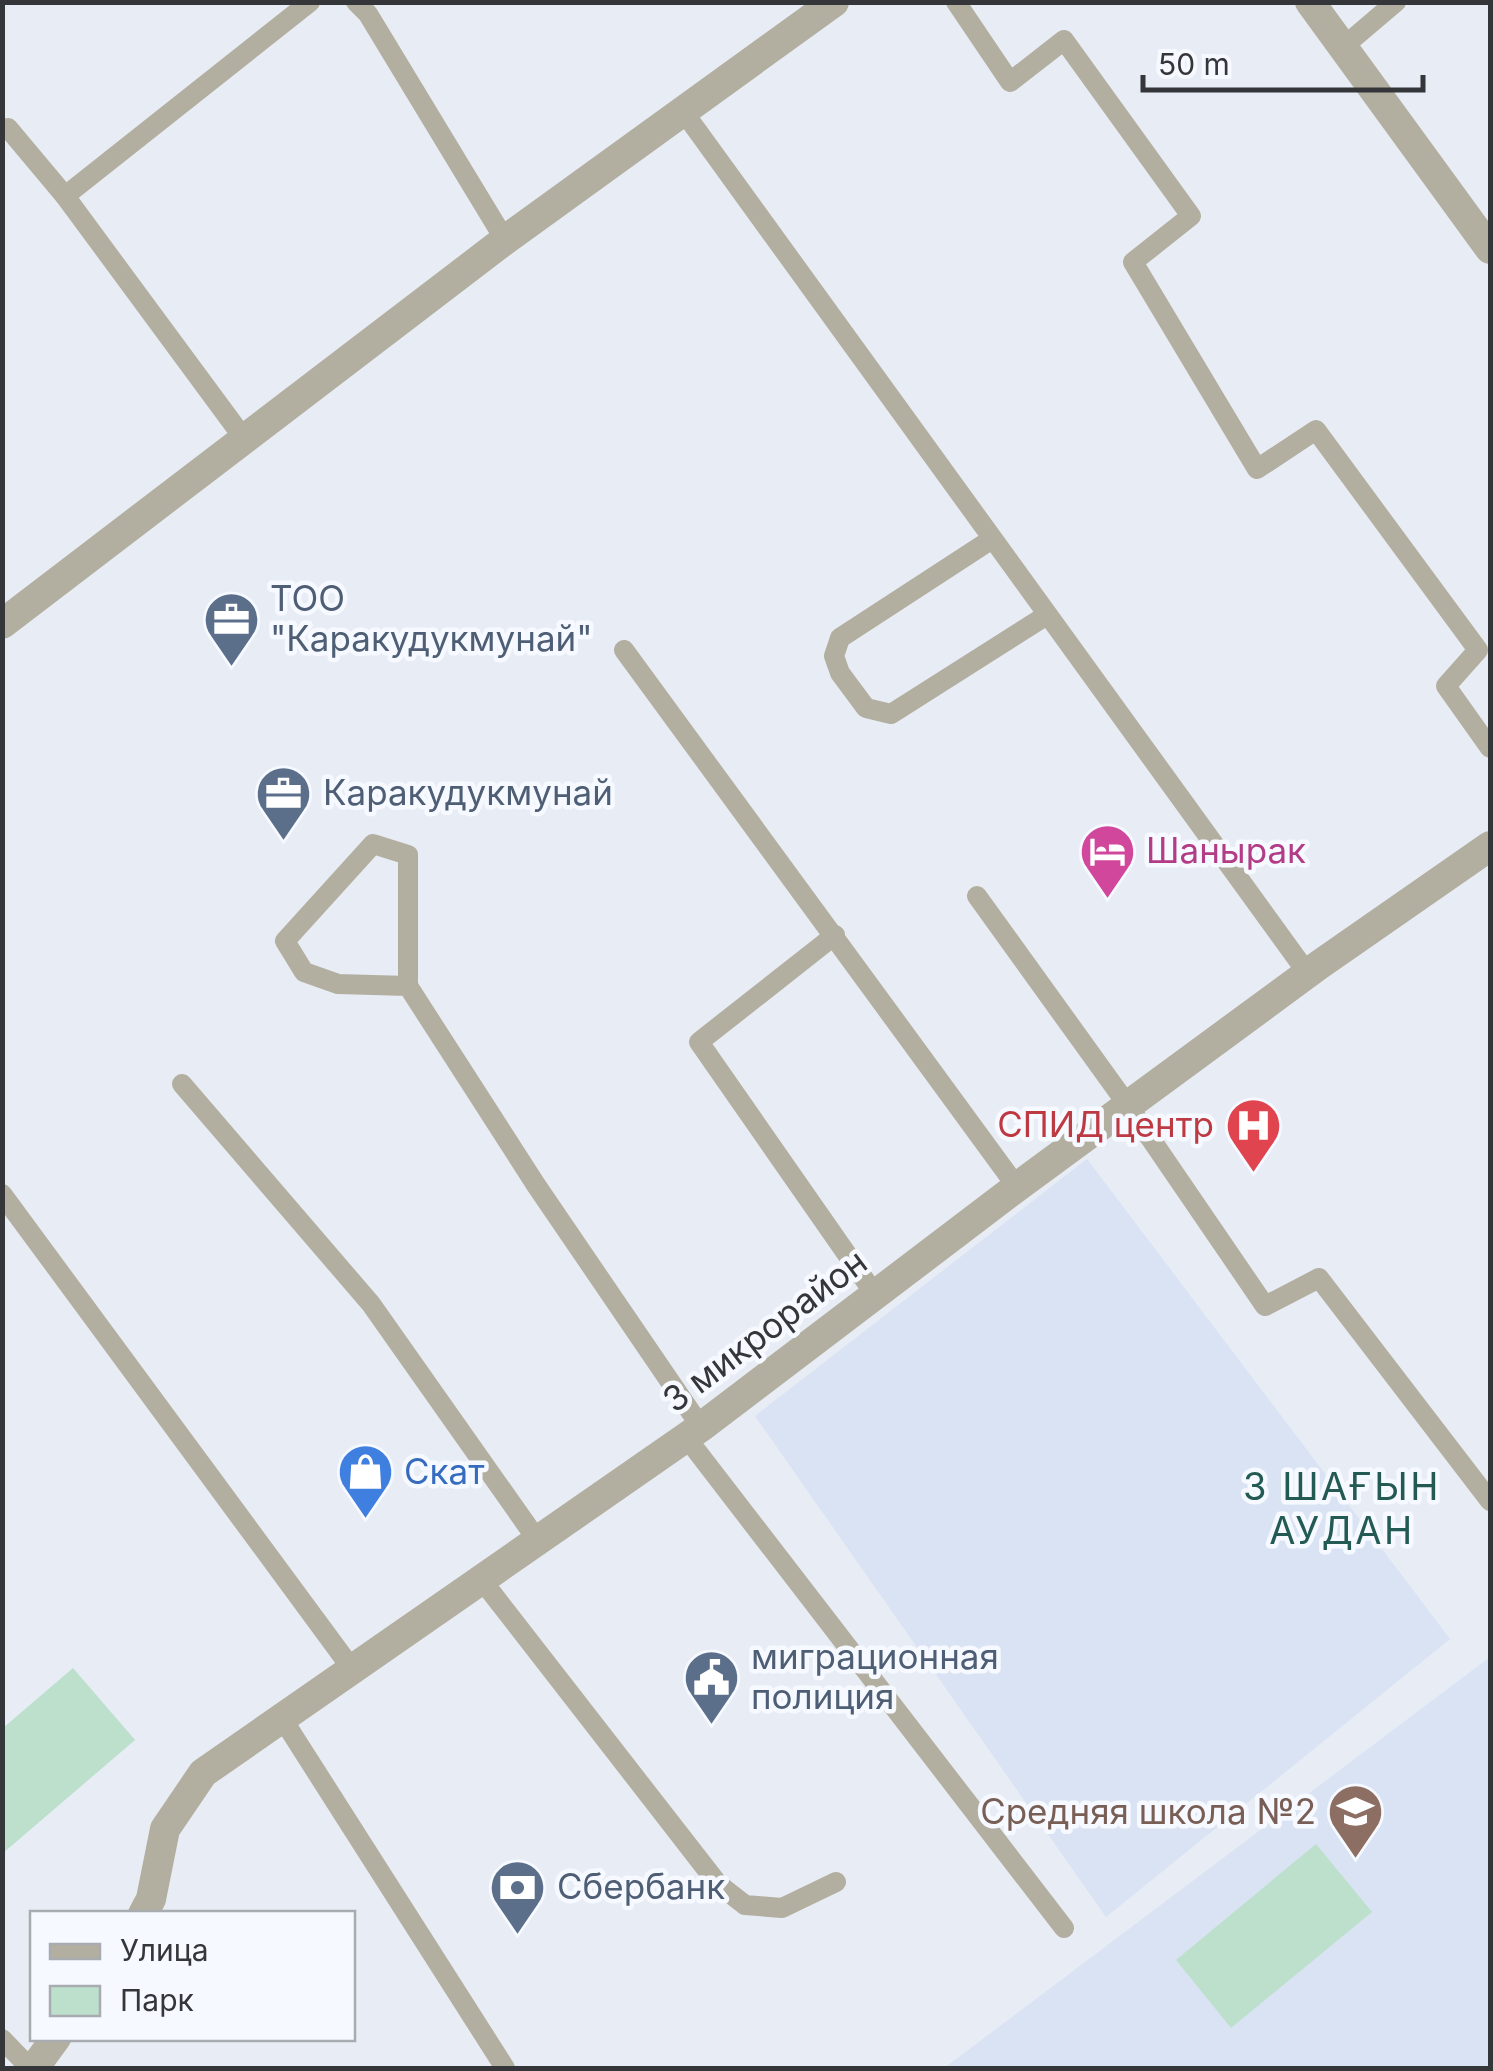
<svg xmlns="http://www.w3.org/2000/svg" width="1493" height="2071" viewBox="0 0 1493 2071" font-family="Inter,sans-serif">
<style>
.built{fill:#d9e3f3}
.green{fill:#bde0cc}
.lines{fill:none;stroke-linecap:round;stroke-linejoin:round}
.service{stroke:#b3afa0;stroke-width:20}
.minor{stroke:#b3afa0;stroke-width:30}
.tertiary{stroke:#b3afa0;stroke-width:30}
.labels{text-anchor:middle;stroke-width:9;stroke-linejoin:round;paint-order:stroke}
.service-label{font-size:35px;fill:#4e5e75;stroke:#f6f9ff;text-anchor:start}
.hotel-label{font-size:35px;fill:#b23c85;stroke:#f6f9ff;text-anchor:start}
.health-label{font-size:35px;fill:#be3a42;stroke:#f6f9ff;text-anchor:end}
.street-label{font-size:35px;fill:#34363a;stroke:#f6f9ff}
.shop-label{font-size:35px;fill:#366cbe;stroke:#f6f9ff;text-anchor:start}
.education-label{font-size:35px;fill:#785e54;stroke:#f6f9ff;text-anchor:end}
.neighbourhood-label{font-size:38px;letter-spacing:2.5px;fill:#235b54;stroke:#f6f9ff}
</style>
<rect width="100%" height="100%" fill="#e7ecf5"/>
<g class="built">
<polygon points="1087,1159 1450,1639 1106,1917 755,1416"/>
<polygon points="1490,1657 1490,2068 949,2068 947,2066"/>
</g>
<g class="green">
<polygon points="73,1668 135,1740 3,1853 3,1728"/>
<polygon points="1316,1844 1372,1912 1231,2028 1176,1960"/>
</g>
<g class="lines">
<g class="service">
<polyline points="356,2 368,14 505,240"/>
<polyline points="956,2 1010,82 1064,40 1191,216 1133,262 1257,469 1316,430 1478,650 1446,686 1490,748"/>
<polyline points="1343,47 1396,2"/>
<polyline points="683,111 1308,974"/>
<polyline points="8,128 65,196 245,440"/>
<polyline points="65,196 310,2"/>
<polyline points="992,539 840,638 834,656 840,673 866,708 891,714 1047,615"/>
<polyline points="624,650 1017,1187"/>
<polyline points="977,896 1129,1107 1265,1306 1319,1278 1490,1501"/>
<polyline points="835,935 699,1042 876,1296"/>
<polyline points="408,986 338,984 304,972 285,941 373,844 408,855 408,986 536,1185 701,1427"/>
<polyline points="182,1084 371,1304 538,1541"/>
<polyline points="2,1194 352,1669"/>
<polyline points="686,1437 1064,1928"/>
<polyline points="481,1579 718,1884 745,1905 782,1908 836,1882"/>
<polyline points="282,1718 505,2068"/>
<polyline points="2,2039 30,2068"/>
</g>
<g class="minor">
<polyline points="2,624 505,240 834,2"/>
<polyline points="143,1914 151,1899 165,1829 203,1773 701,1427 1017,1187 1319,965 1490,846"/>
<polyline points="34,2068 56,2038"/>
</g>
<polyline class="tertiary" points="1310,2 1490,249"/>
</g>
<defs>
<symbol id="office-pin" viewBox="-11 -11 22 30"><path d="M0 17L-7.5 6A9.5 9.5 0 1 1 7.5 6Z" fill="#5c6f8a" stroke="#f6f9ff"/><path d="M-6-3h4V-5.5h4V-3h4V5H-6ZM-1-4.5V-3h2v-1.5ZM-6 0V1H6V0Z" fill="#fff"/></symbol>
<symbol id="hotel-pin" viewBox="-11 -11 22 30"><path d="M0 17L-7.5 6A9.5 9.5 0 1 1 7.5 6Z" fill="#d1479c" stroke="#f6f9ff"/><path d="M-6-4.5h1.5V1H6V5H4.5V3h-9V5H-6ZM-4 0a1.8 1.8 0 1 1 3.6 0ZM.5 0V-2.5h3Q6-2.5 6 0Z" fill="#fff"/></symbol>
<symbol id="hospital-pin" viewBox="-11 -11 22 30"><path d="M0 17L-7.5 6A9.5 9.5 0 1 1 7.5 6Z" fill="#e0444e" stroke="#f6f9ff"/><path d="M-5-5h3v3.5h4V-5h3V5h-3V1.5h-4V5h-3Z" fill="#fff"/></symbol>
<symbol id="shop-pin" viewBox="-11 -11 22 30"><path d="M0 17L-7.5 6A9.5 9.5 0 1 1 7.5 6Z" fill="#3f7fe0" stroke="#f6f9ff"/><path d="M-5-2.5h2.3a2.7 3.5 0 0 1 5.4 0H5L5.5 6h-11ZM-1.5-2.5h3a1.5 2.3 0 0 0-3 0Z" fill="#fff"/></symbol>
<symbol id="civic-pin" viewBox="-11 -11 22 30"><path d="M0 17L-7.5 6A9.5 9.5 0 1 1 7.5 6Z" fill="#5c6f8a" stroke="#f6f9ff"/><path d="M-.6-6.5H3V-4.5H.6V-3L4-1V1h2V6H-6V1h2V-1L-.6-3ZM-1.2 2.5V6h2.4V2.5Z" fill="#fff"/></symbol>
<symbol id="school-pin" viewBox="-11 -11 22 30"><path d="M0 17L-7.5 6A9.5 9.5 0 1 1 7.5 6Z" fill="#8d6e63" stroke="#f6f9ff"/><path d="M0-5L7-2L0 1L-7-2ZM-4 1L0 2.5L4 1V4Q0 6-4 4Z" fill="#fff"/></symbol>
<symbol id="bank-pin" viewBox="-11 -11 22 30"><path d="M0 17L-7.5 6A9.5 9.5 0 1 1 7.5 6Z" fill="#5c6f8a" stroke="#f6f9ff"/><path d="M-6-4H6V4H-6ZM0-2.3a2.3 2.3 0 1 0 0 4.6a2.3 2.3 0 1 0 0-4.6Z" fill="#fff"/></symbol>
</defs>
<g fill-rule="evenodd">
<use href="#office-pin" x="200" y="588" width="63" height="86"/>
<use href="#office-pin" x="252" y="762" width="63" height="86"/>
<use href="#hotel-pin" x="1076" y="820" width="63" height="86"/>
<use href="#hospital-pin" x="1222" y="1094" width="63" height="86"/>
<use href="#shop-pin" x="334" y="1440" width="63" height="86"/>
<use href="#civic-pin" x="680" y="1646" width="63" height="86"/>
<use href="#school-pin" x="1324" y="1780" width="63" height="86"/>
<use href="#bank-pin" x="486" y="1856" width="63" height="86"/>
</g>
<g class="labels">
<g class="service-label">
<text x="270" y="611">ТОО<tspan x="270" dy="40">"Каракудукмунай"</tspan></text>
<text x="323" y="805">Каракудукмунай</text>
<text x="751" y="1669">миграционная<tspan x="751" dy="40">полиция</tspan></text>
<text x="557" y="1899">Сбербанк</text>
</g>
<g class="hotel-label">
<text x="1146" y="863">Шанырак</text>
</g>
<g class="health-label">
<text x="1214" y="1137">СПИД центр</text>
</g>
<g class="street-label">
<text transform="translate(765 1331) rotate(-37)" y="12">3 микрорайон</text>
</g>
<g class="shop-label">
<text x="404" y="1484">Скат</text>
</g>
<g class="education-label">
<text x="1316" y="1824">Средняя школа №2</text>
</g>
<g class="neighbourhood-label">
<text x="1342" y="1500">3 ШАҒЫН<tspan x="1342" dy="44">АУДАН</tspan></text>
</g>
</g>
<rect width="1493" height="2071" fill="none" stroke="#34363a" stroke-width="10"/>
<rect x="30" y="1911" width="325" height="130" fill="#f6f9ff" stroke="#a8abb0" stroke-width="2.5"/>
<rect x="50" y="1944" width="50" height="15" fill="#b3afa0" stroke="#a8abb0" stroke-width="2.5"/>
<text x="120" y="1961" font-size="30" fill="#34363a">Улица</text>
<rect x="50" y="1986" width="50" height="30" fill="#bde0cc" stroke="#a8abb0" stroke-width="2.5"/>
<text x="120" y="2011" font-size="30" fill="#34363a">Парк</text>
<path d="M1143 75v15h280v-15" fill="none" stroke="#34363a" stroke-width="5"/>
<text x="1158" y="75" font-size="30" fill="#34363a" stroke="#f6f9ff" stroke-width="8" paint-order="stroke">50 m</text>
</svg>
